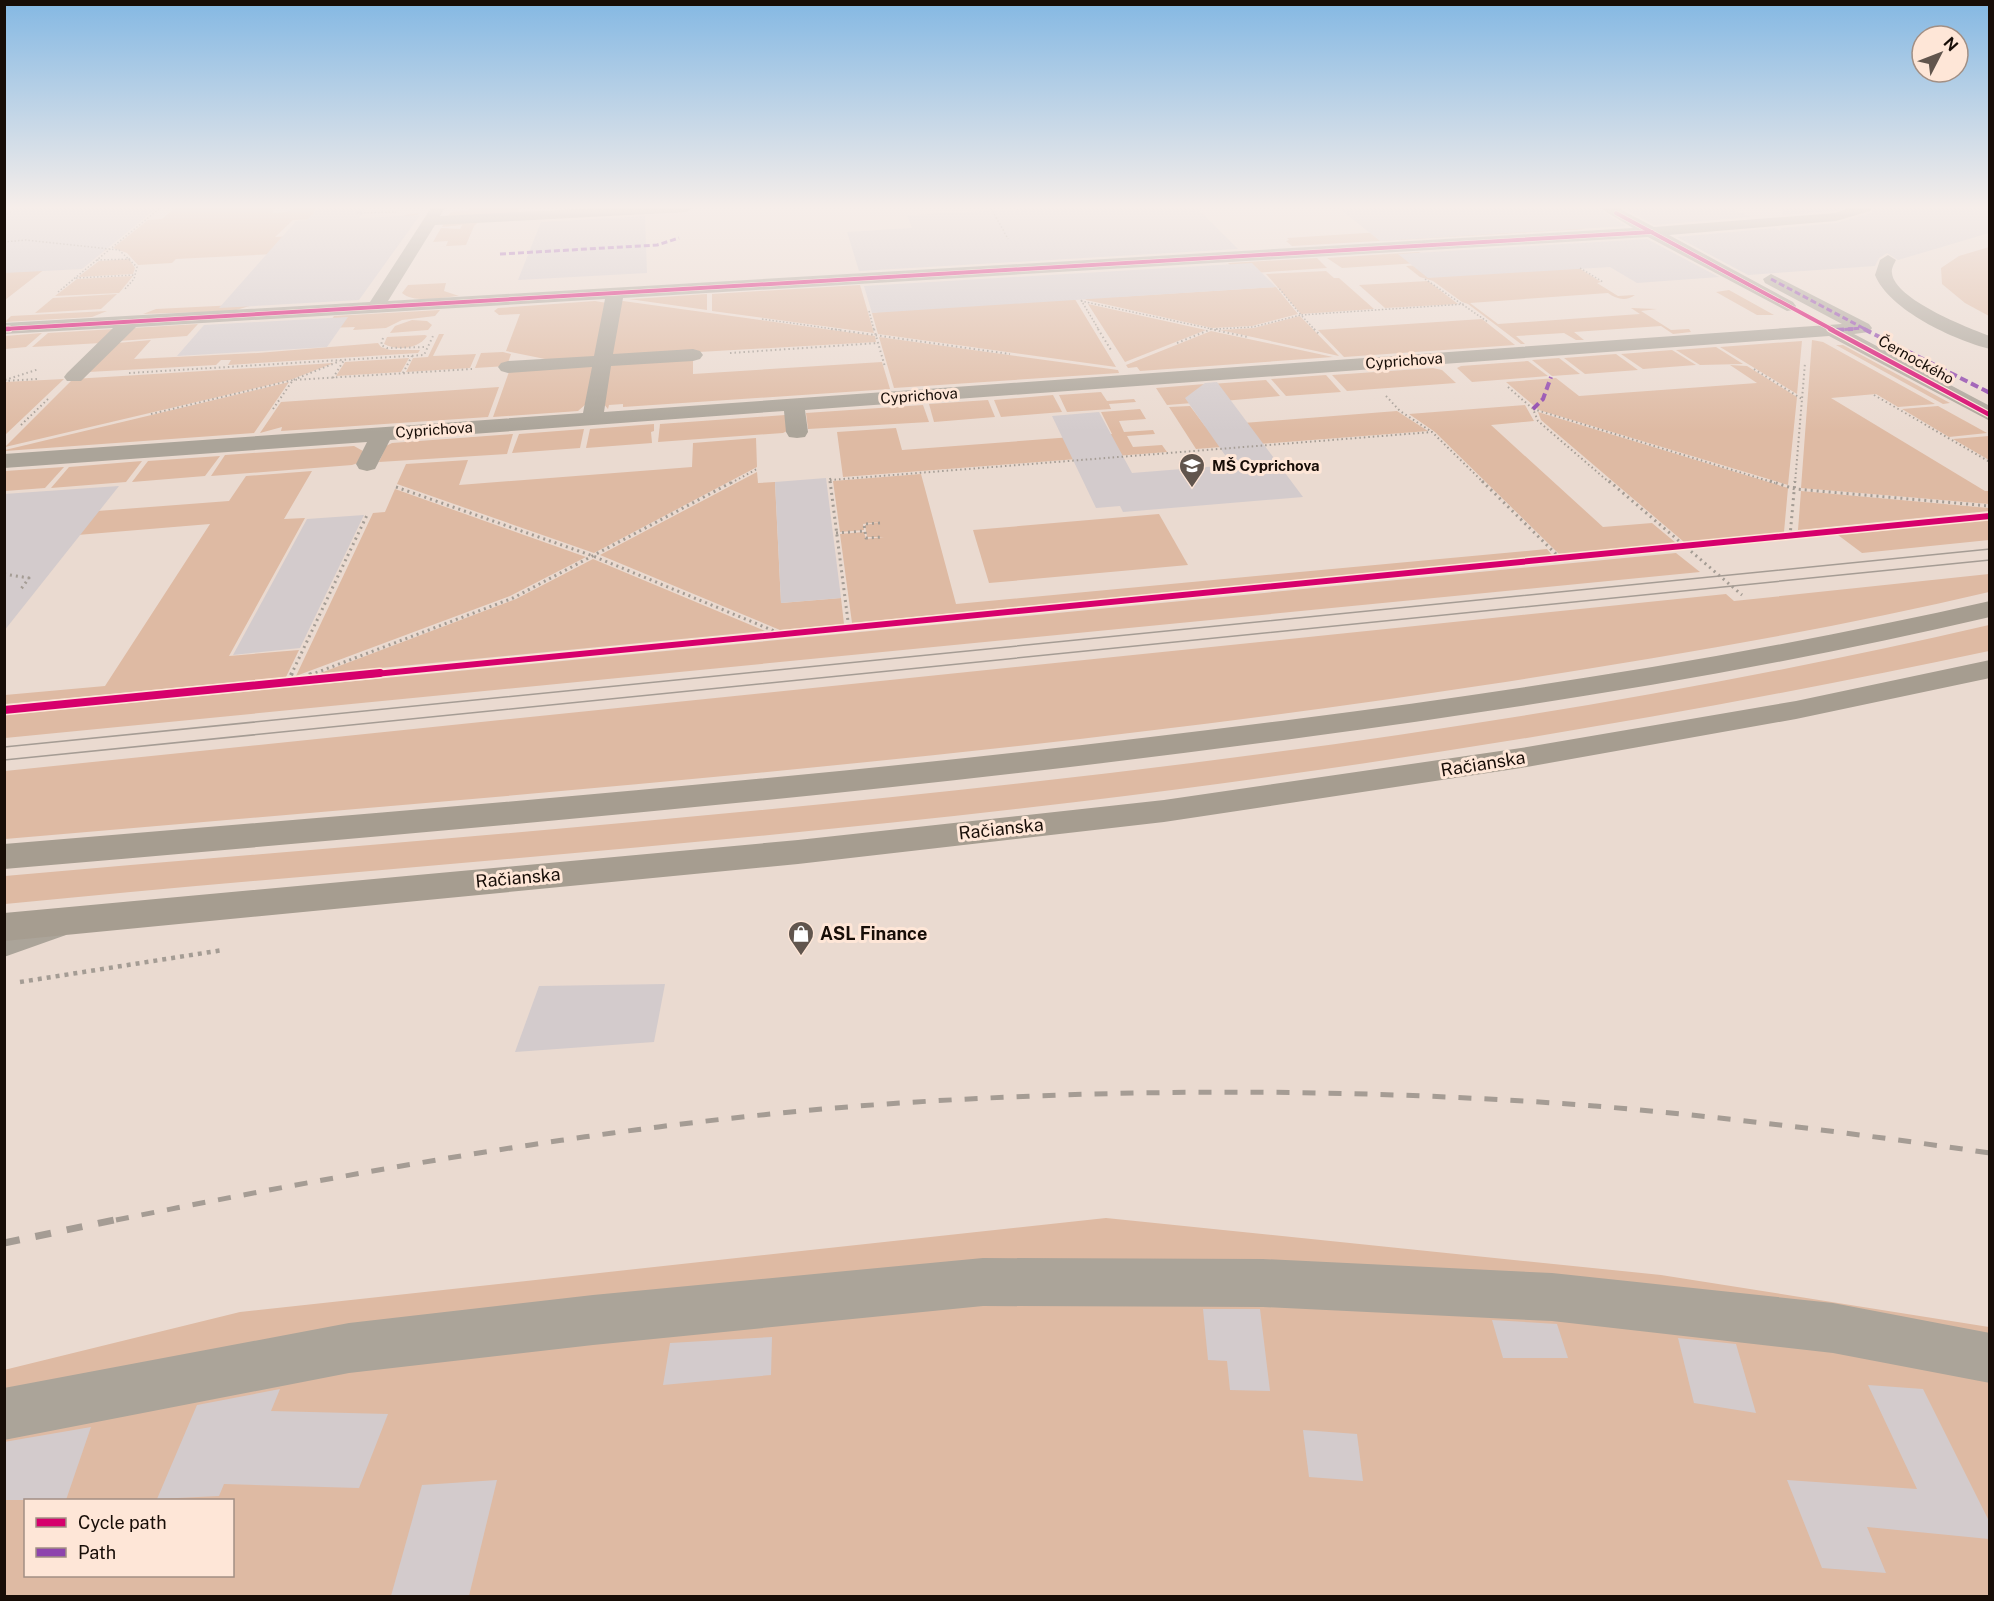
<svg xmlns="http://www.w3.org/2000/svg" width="1994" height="1601" viewBox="0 0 1994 1601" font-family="'Public Sans',sans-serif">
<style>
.green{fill:#debaa3;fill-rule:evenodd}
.building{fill:#d3cbcc}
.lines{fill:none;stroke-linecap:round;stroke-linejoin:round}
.path-far4{stroke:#a49c94;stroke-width:1.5;stroke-dasharray:1.5 2;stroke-linecap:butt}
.path-far3{stroke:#a49c94;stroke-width:2;stroke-dasharray:1.5 3;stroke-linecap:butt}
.path-far2{stroke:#a49c94;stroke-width:3;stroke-dasharray:2 4;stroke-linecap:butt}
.path-far1{stroke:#a49c94;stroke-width:4;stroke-dasharray:3 4.5;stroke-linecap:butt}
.path{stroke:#a49c94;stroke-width:4.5;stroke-dasharray:4 5;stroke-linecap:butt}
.minor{fill:#aba499;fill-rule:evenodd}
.major{fill:#a69d90;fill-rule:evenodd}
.tram{stroke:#a59c94;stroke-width:1.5}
.rail-far1{stroke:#a59c94;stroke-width:5;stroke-dasharray:13 13;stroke-linecap:butt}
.rail{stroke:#a59c94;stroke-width:7;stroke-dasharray:16 16;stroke-linecap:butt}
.quiet-far1{stroke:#8e44ad;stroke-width:3;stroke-dasharray:6 3;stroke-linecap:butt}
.quiet{stroke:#8e44ad;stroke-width:4;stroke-dasharray:8 4;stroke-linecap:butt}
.cycleway-far3-casing{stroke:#fee6d7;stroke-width:5}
.cycleway-far2-casing{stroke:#fee6d7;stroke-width:7}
.cycleway-far1-casing{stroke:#fee6d7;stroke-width:9}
.cycleway-casing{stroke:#fee6d7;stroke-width:11}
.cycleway-far3{stroke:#d6006c;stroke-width:4}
.cycleway-far2{stroke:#d6006c;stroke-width:4.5}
.cycleway-far1{stroke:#d6006c;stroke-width:6}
.cycleway{stroke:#d6006c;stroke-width:8}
.labels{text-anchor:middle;stroke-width:6;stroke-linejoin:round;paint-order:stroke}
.far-street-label{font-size:15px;fill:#170d07;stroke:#fee6d7}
.far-poi-label{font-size:15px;font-weight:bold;fill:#170d07;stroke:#fee6d7;text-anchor:start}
.street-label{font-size:18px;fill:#170d07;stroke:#fee6d7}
.poi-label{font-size:18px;font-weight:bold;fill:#170d07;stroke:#fee6d7;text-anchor:start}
</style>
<rect width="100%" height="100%" fill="#eadad0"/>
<g class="green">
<polygon points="175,208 274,208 273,213 287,212 293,208 316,208 314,212 332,211 325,219 293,220 275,237 384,231 405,215 419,213 396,248 176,259 172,263 138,265 127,253 113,248 148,220 162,219"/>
<polygon points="469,208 520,208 517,214 448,216 451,212 467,211"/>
<polygon points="1569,220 1585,229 1292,246 1286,241 1289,240 1287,238"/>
<polygon points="479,221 474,226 466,245 430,247 446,246 448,241 433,242 441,228 460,229 462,225 442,227 444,223"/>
<polygon points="30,241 108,249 104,251 64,254 5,300 5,259"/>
<polygon points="1989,247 1990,247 1989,316 1965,303 1942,284 1941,268 1959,256"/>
<polygon points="1419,252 1433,262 1342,268 1327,258"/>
<path d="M1560,256L1601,282L1597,283L1618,296L1635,295C1626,302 1616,299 1608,293L1470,303L1498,324L1640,314L1631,308L1657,309L1641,311L1671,330L1689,329L1691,332L1673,334L1661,326L1574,332L1584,340H1576L1564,333L1516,336L1525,344H1521L1468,304L1462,302L1433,281L1420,277L1406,266Z"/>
<polygon points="1317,258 1327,268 1238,274 1228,263"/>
<polygon points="129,259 135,268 133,274 78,277 99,261"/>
<polygon points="1326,271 1334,278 1339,278 1374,309 1301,314 1266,274"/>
<polygon points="133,276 119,293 55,296 77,279"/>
<polygon points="1428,281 1458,304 1385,308 1359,285"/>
<path d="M446,283L444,291L459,296C444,297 414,304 402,293L408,285Z"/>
<polygon points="860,285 874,333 712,311 712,294"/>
<polygon points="1067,286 1116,367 878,334 872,313"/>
<polygon points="1077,286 1116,297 1276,287 1298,314 1252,326 1212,328 1086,300"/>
<polygon points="1729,290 1774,315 1757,315 1716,292"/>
<polygon points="117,294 101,309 35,313 53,298"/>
<polygon points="707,294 707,310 629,299 633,299"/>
<polygon points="595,301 607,303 596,357 555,361 506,351 520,314 499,315 494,311 498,308"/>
<polygon points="623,301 875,336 876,342 612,357 620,302"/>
<polygon points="256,304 233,311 143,314 156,309"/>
<polygon points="1088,304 1206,330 1125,362"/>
<polygon points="440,310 435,316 402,320 386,328 353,330 355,327 326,328 334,316"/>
<polygon points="107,311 92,317 5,322 11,316"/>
<polygon points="1300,316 1339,356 1220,330 1254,328"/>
<polygon points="1482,319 1515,345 1344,357 1318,330"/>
<polygon points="412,320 427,321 432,325 428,330 390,333 395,326"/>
<polygon points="198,324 187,336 119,341 131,328"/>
<polygon points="115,329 101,343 32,347 48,333"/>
<polygon points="1211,331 1333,357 1140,371 1137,367 1128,368 1126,365"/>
<polygon points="42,333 26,347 5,349 5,336"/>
<polygon points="439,334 444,334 433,356 476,354 470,368 406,372 413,358 428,357"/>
<path d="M425,335L427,336C419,349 397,351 384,344L387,337Z"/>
<polygon points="879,337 1118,370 1119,373 894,388"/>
<polygon points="151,340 134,359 258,353 378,343 381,347 390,350 420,350 418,353 228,365 231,360 221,360 216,365 88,372 117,343"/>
<polygon points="1812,340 1823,342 1935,404 1898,407 1876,394 1831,398 1985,491 1989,491 1989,504 1801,488"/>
<polygon points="1802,341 1797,394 1720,347"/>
<polygon points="1836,345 1843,345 1950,403 1943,404"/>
<polygon points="1716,347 1743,364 1700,365 1676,350"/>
<polygon points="1672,350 1696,365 1643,369 1621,354"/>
<polygon points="503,352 511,354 507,366 475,368 481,353"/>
<polygon points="1616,354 1638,370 1585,374 1564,358"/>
<polygon points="693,357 693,374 882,362 890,389 623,407 623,404 609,405 608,409 603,403 609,365"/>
<polygon points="409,358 401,372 336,376 345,362"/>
<polygon points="1559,358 1580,374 1552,376 1532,360"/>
<polygon points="1528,361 1548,376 1472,382 1457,368 1461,366"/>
<polygon points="334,363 290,380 5,447 73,379"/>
<polygon points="594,365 586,404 578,411 493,417 510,369"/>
<polygon points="1730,365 1747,366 1797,397 1788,485 1539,410 1506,382 1556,378 1579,396 1757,383"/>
<polygon points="1433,368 1442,370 1456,383 1347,391 1332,375"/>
<polygon points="1326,375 1341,392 1286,396 1271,379"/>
<polygon points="64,379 5,435 5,382"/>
<polygon points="1266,380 1280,396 1223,401 1211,384"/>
<polygon points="289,382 254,433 5,451 5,450"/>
<polygon points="1205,384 1218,401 1167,405 1156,388"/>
<polygon points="499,387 488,417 281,431 282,427 260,433 281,402"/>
<polygon points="1101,392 1107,401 1134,399 1136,402 1109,404 1111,409 1067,412 1059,395"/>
<polygon points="1053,395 1062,412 1001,417 994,400"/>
<polygon points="988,400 995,417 934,422 929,404"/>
<polygon points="923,405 929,422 808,429 806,413"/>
<polygon points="1525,405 1534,421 1491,425 1603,527 1652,523 1676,543 1559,554 1435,432 1409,414"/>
<polygon points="1190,406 1205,426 1397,411 1428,431 1196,449 1169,407"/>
<polygon points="1938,406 1987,433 1949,437 1902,409"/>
<polygon points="1140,409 1146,419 1119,421 1124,432 1153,430 1155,434 1127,436 1133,447 1162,445 1167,452 843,477 837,432 896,428 902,450 1112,434 1101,412"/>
<polygon points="1538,412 1788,488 1784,532 1684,542 1541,420"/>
<polygon points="785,415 787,431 783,433 658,442 660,424"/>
<polygon points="654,424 654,431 651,432 652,443 586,448 590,429"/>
<polygon points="584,429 580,448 512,453 519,434"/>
<polygon points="513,434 507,454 379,462 386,446 392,443"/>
<polygon points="1989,436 1989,460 1953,439"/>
<polygon points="756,438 757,467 594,553 397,484 406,464 468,460 459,485 692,467 693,443"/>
<polygon points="354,446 363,451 358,463 352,465 211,476 225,455"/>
<polygon points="220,456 205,476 132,482 148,461"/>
<polygon points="142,461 126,482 51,488 69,467"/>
<polygon points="64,467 45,488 5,491 5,471"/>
<polygon points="312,471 284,519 305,518 229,656 299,650 286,677 5,704 5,695 105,686 210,524 5,541 5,518 229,501 246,476"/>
<polygon points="757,472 758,483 775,482 781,603 841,598 844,624 780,630 600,555"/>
<polygon points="921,474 956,604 1547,549 1552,555 852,623 840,534 864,532 866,539 884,537 867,537 865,525 880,522 863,524 864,530 840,532 833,481"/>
<polygon points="395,489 586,557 510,596 296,676 373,513 385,512"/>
<polygon points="1801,491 1989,508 1989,511 1798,530"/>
<polygon points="1159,514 1188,565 989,583 973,530"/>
<polygon points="1989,520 1989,540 1862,553 1838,535"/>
<polygon points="1676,553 1700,572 5,738 5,715"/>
<polygon points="593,559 765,631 318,674 516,599"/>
<path d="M1989,574V592C1823,631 1654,659 1485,685C994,760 499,796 5,839V771L1726,594L1734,601Z"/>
<path d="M1989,625V651C1688,715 1383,765 1076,802C720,845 362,869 5,904V876C669,818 1338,776 1989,625Z"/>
<path d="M1106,1218L1661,1275L1989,1327V1596H5L4,1370L240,1312ZM26,1500H232V1576H26Z"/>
</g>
<g class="building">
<polygon points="4,208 157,208 82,269 4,273"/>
<polygon points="318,208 367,208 359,218 420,215 359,300 219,308 296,221 307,220"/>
<polygon points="1042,208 1197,208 1238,249 859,271 847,232 912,228 907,215"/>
<polygon points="1339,208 1598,208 1626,226 1380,241"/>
<polygon points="1623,208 1731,208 1751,217 1654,225"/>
<polygon points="1783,208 1842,208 1835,211 1782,215"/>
<polygon points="1874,208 1989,208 1989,233 1898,260 1887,253 1879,258 1875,266 1748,275 1677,237 1775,228 1780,231 1781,228 1836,223 1871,213"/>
<polygon points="645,216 647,273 518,280 541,222"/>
<polygon points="1647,239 1719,277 1637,283 1610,267 1428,278 1398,254"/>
<polygon points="1252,263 1276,287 872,313 864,286"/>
<polygon points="348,317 327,347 177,356 204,325"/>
<polygon points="1217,382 1303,497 1123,512 1120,506 1096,508 1052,416 1099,412 1132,473 1232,465 1185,398 1205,383"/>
<polygon points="826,478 841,598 781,603 775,482"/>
<polygon points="119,486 4,631 4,494"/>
<polygon points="364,515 300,648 233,655 307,519"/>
<polygon points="665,984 654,1042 515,1052 539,986"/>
<polygon points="1203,1309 1260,1309 1270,1391 1230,1390 1227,1361 1208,1360"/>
<polygon points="1492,1320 1557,1324 1568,1358 1503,1358"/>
<polygon points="772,1337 771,1375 663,1385 670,1343"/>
<polygon points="1678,1338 1736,1344 1756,1413 1694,1403"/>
<polygon points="1868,1385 1923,1389 1989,1521 1989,1539 1867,1527 1886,1573 1822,1568 1787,1480 1917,1489"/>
<polygon points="280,1389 271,1411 388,1414 359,1488 224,1484 219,1496 157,1499 197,1405"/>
<polygon points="91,1427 66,1500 4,1500 4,1442"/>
<polygon points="1303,1430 1357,1434 1363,1481 1309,1477"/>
<polygon points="497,1480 469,1596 391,1596 422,1485"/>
</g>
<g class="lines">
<g class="path-far4">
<polyline points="991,208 1008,239"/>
<polyline points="357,213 396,212"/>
<polyline points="4,216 16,208"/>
<polyline points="4,242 26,240 119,250 137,267 134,279 124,290"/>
<polyline points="97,260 131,259"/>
<polyline points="1580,268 1603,282"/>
<polyline points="76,278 135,275"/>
<polyline points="1425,279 1488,322"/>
<polyline points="58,292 160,208"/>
<polyline points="1081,300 1099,330"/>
<polyline points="1081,301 1217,330"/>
<polyline points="869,311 874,330"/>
<polyline points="762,319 841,330"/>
<polyline points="1216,329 1253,327 1301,315 1278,287"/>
<polyline points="1315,330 1301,315 1465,304"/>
</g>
<g class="path-far3">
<polyline points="831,329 1010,354"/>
<polyline points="874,329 885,367"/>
<polyline points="1098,329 1111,350"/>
<polyline points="1210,329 1248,337"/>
<polyline points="1216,329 1221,329"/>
<polyline points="1314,329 1319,334"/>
<polyline points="383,338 381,345 387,348 427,347"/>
<polyline points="1177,343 1209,330"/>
<polyline points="730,353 878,343"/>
<polyline points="1754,369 1802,399"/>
<polyline points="129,373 424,355 433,336"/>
<polyline points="403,373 412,356"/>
<polyline points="333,378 344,360"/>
<polyline points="5,380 39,369"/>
<polyline points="4,381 37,379"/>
<polyline points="1508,387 1533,409 1538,421 1610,483"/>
<polyline points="1874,395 1990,462"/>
<polyline points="1386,396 1400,411 1432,432"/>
<polyline points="273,409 293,380 340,361"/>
<polyline points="1533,409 1775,483"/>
<polyline points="151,414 293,380 472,369"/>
<polyline points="21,425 48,399"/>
<polyline points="830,478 831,483"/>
<polyline points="830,480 1432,432 1484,483"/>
<polyline points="731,483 757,469"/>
<polyline points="1795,483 1805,363"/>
</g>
<g class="path-far2">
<polyline points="830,481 849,629"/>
<polyline points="1482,481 1561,559"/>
<polyline points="1609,481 1742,595"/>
<polyline points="1770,481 1795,489 1990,506"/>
<polyline points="396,487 593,556 784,635"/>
<polyline points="880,523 864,524 866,538 883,537"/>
<polyline points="836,533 865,531"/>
<polyline points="1790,536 1795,481"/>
<polyline points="4,574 29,578 21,589"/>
<polyline points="291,675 368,513"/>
<polyline points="310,675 513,598 734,481"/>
</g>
<g class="path-far1">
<polyline points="288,682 292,673"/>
<polyline points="288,683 314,673"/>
</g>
<polyline class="path" points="20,982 223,950"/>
<g class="minor">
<polygon points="431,208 445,208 440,216 597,208 694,208 687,212 435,225 388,301 1633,228 1600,208 1618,208 1654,227 1835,213 1849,208 1872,208 1870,211 1836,221 1669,235 1793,302 1796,306 1793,310 1787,311 1648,237 623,298 613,354 693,349 700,351 703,355 700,359 693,361 611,366 604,412 1842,324 1765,283 1763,279 1771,274 1869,324 1872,328 1869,332 1854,334 1990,406 1990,421 1829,336 805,410 808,432 805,437 797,438 789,437 786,432 784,411 390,440 375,469 367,471 359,469 356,464 367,442 4,468 4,454 583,413 592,367 508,373 501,371 498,367 501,363 508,361 594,356 605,299 136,327 81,381 67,381 64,377 67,373 113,328 4,334 4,323 370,302"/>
<path d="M1888,255L1896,260C1894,264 1891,269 1892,273C1894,299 1968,328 1990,336V349C1954,340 1889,310 1875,275L1880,260Z"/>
<polygon points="53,911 66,915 71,925 66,935 4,957 4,928"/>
<polygon points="983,1258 1263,1259 1552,1273 1833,1303 1990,1333 1990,1383 1833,1353 1552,1321 1263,1307 983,1306 593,1345 349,1373 4,1440 4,1388 349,1323 593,1295"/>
</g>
<g class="major">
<path d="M1990,601V617C1764,670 1535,706 1306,737C874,796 439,831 4,869V844C435,808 867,775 1296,719C1529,689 1760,653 1990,601Z"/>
<polygon points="1990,660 1990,678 1796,719 1521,768 1164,822 798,864 4,941 4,913 798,840 1164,800 1521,748 1796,701"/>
</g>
<g class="tram">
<polyline points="4,747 1990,549"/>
<polyline points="4,760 1990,560"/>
</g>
<path class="rail-far1" d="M116,1220C385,1166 657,1117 932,1101C1152,1088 1374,1089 1595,1106C1727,1117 1859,1134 1990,1153"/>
<polyline class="rail" points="4,1243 124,1218"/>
<g class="quiet-far1">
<polyline points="500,254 657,245 679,238"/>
<polyline points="1771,279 1863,328 1836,330"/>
<polyline points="1863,328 1867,330"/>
</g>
<g class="quiet">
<polyline points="1864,329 1990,393"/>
<polyline points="1836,330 1853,329"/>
<polyline points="1533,409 1543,399 1551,377"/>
</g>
<defs>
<g id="cycleway-far3">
<polyline points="1616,213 1833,330"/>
<polyline points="4,329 1652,232"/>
</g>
<g id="cycleway-far2">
<polyline points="4,329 9,329"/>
<polyline points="1830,329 1990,415"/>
</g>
<polyline id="cycleway-far1" points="365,675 1990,516"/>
<polyline id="cycleway" points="4,710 380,673"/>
</defs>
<use href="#cycleway-far3" class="cycleway-far3-casing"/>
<use href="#cycleway-far2" class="cycleway-far2-casing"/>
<use href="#cycleway-far1" class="cycleway-far1-casing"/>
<use href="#cycleway" class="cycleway-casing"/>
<use href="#cycleway-far3" class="cycleway-far3"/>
<use href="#cycleway-far2" class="cycleway-far2"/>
<use href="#cycleway-far1" class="cycleway-far1"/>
<use href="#cycleway" class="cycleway"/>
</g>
<linearGradient id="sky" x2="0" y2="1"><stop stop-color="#84b8e3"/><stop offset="0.48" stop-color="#f6eeea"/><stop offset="1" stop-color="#f6eeea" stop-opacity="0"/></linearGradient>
<rect width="1994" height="432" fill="url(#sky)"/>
<defs>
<symbol id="school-pin" viewBox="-11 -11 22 30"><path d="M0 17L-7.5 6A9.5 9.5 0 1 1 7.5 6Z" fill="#61554d" stroke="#fee6d7"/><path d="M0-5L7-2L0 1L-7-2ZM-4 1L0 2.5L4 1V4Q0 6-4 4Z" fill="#fff"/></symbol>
<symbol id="shop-pin" viewBox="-11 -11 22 30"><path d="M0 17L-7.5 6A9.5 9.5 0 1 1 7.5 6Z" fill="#61554d" stroke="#fee6d7"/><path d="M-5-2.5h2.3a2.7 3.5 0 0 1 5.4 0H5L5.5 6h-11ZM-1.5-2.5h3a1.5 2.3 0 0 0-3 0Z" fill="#fff"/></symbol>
</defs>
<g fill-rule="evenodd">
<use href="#school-pin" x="1177" y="451" width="30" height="40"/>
<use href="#shop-pin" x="786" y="919" width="30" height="40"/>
</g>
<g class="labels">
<g class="far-street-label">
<text transform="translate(1916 360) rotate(29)" y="5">Černockého</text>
<text transform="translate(1404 361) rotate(-4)" y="5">Cyprichova</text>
<text transform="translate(919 396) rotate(-4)" y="5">Cyprichova</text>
<text transform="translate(434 430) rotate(-4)" y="5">Cyprichova</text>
</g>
<g class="far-poi-label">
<text x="1212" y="471">MŠ Cyprichova</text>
</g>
<g class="street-label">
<text transform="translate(1483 764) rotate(-9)" y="6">Račianska</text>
<text transform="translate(1001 829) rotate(-6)" y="6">Račianska</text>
<text transform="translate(518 878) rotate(-5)" y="6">Račianska</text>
</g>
<g class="poi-label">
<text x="820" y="940">ASL Finance</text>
</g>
</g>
<rect width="1994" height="1601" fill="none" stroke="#170d07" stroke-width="12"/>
<rect x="24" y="1499" width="210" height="78" fill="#fee6d7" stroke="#a28f84" stroke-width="1.5"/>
<rect x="36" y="1518" width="30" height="9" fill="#d6006c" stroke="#a28f84" stroke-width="1.5"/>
<text x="78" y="1529" font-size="18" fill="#170d07">Cycle path</text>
<rect x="36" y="1548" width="30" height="9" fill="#8e44ad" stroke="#a28f84" stroke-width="1.5"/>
<text x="78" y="1559" font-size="18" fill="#170d07">Path</text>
<g transform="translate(1940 54) rotate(48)"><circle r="28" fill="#fee6d7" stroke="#a28f84" stroke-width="1.5"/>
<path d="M0-4.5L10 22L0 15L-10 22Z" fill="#61554d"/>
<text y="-9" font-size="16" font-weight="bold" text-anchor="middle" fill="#170d07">N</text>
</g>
</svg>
